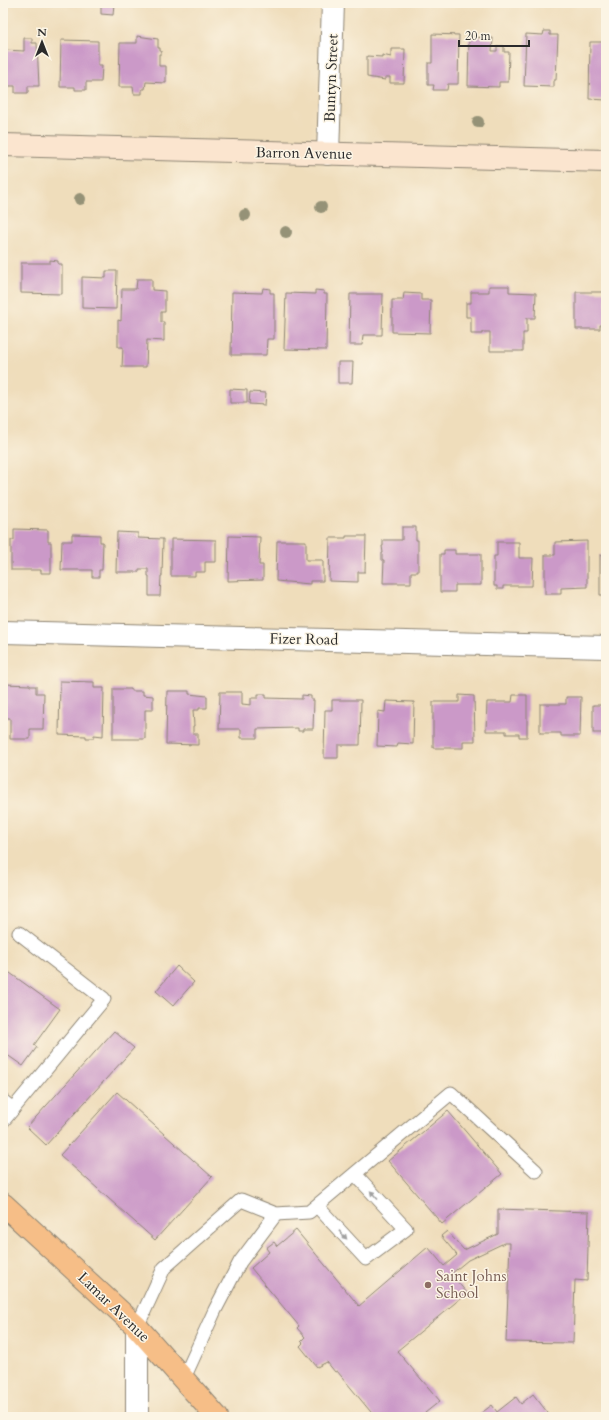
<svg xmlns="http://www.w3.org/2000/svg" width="609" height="1420" viewBox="0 0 609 1420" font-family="Cardo,serif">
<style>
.building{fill:#cb99c8}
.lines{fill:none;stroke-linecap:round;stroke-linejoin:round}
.service-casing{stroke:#8d8473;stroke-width:15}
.minor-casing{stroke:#8d8473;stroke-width:24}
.secondary-casing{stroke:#8d8473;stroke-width:24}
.primary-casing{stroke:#8d8473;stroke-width:24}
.service{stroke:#fff;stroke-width:13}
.minor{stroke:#fff;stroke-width:22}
.secondary{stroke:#fbe5cf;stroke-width:22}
.primary{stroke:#f6be87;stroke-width:22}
.tree{fill:#959277}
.oneway{fill:#a0a0a0}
.education-dot{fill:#8d6e63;stroke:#fcf5e5;stroke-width:1.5}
.labels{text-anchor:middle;stroke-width:3;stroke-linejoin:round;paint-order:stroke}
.street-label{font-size:15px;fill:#2b2b2b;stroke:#fcf5e5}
.education-label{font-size:15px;fill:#785e54;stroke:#fcf5e5;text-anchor:start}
</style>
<rect width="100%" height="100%" fill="#fcf5e5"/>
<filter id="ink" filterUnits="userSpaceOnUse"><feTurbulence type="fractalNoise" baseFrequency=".025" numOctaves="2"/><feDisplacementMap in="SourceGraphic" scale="8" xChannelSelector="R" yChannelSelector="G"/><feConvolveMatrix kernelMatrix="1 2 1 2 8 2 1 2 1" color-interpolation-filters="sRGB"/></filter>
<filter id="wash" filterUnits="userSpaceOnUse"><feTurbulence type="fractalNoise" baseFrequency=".012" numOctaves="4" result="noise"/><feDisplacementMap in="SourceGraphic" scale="16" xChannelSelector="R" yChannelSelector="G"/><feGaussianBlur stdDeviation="0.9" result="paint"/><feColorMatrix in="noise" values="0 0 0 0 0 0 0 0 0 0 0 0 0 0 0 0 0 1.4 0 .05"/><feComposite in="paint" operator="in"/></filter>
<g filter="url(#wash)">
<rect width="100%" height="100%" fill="#efddbb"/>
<g id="blocks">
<g class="building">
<polygon points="101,3 114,3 113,15 101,14"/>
<polygon points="544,31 550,31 550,35 558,35 556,80 554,80 554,87 524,86 526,34 543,35"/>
<polygon points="432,34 459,35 458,84 448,84 447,90 433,90 434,85 428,85 428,63 432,63"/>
<polygon points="137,36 158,39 158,48 160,48 160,51 161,51 161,54 159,54 159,66 166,66 166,83 146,82 145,89 142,89 142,94 134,94 133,87 119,87 120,43 137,43"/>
<polygon points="469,37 493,38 492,51 497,51 497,46 504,46 504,52 509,52 508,82 499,82 499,87 468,86"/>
<polygon points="24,38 32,38 32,43 37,43 39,86 28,86 28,93 15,93 15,86 4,86 5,50 24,51"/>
<polygon points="61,40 98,41 98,65 102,65 101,82 86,82 86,90 75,90 75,87 60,87"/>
<polygon points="590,42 606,42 606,100 589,99"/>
<polygon points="391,49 405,49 404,83 390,83 390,77 385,77 385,80 367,77 367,56 382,57 382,55 391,57"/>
<polygon points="50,260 58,261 58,264 62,264 62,294 21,293 21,263 50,263"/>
<polygon points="106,271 117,271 116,309 82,308 82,277 106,278"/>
<polygon points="137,279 152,279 152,290 165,291 165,312 161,312 161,322 164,322 164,341 147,340 146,367 122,367 123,347 118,347 118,320 121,321 122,289 136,289"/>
<polygon points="489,286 509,286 509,292 536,293 535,318 527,318 527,333 523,333 523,351 490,351 490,332 482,332 482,334 471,334 471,317 466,317 466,303 471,303 471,292 489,292"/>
<polygon points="263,288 270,289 270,293 274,293 274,339 267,339 266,355 231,355 232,292 262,293"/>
<polygon points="315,290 324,291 324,294 327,294 326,350 284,349 286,293 315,294"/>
<polygon points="576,292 606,292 606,325 600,325 600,329 576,329"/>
<polygon points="404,293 421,294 421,300 431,300 430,333 392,332 392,300 403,300"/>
<polygon points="350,294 383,294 382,335 363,335 362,345 349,345"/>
<polygon points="338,362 353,362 352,383 338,383"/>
<polygon points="230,389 247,390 247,403 230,403"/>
<polygon points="250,392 266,393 265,405 249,404"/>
<polygon points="402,527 416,527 416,540 418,540 418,572 411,572 411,583 383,583 384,560 382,560 382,553 383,553 382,546 383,546 383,540 402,540"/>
<polygon points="14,529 48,530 48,542 51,542 51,573 41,573 41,570 11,570 11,540 14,540"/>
<polygon points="117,532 138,533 138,538 163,539 162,576 161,576 160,596 149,596 149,576 148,576 148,569 139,569 139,572 116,572"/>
<polygon points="72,534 100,535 100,542 103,542 102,570 99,570 99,577 92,577 92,570 61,570 62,541 72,541"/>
<polygon points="229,536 260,537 259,565 263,565 263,580 228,581"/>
<polygon points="346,536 366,536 365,572 358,572 358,582 329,581 330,538 346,538"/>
<polygon points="171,539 216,540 216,562 205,562 205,572 195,572 195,576 171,576"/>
<polygon points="277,541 306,541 306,560 323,560 323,581 310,581 310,584 276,581"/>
<polygon points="587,541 587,587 561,588 561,594 545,594 545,555 555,555 555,542"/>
<polygon points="497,542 519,542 519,558 533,558 532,586 503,586 503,589 497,589 497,586 494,586 494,556 497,556"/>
<polygon points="444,550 455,550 455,554 481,554 481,585 455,585 455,592 440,592 440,554 444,554"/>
<polygon points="600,555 606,556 606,595 600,595"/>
<polygon points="60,681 94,682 94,688 104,688 103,736 94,735 94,738 86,738 86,736 59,735"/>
<polygon points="5,684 30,685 30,686 36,686 36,693 44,693 43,729 30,729 30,739 10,739 10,718 4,718"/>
<polygon points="113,689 131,689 131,691 143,691 143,695 153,696 153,710 145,710 145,739 113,739"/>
<polygon points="167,691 189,691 189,694 207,696 207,708 199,708 199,710 193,710 194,726 193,726 193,734 198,734 198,745 166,744"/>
<polygon points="220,692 242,692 242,704 251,705 251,698 258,698 258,694 266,694 266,698 302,699 302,695 311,696 311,700 314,700 313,729 303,729 303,731 298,731 298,728 257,729 257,738 241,738 241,729 219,729"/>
<polygon points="459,695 474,696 475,741 463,741 463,748 433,748 433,702 459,702"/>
<polygon points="513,695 527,695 527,737 519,737 519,734 506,734 506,731 486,731 487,702 512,702"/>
<polygon points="566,697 581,697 580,736 561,736 561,733 540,733 540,704 566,704"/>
<polygon points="332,700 361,700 360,745 338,745 338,758 324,758 325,710 332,710"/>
<polygon points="386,701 414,702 413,744 398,743 397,747 377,746 378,711 385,712"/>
<rect x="593" y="705" width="13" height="28"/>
<polygon points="177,966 194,982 173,1006 156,991"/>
<polygon points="3,968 60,1009 34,1045 37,1047 23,1066 3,1052"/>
<polygon points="114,1031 134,1048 46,1145 27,1127"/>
<polygon points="117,1092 212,1177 155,1240 60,1155"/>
<polygon points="448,1111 502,1174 442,1224 388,1161"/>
<polygon points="498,1209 589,1212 587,1281 575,1280 573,1343 506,1342 510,1243 504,1243 468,1260 451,1274 467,1293 397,1351 440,1401 420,1417 375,1417 337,1371 335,1372 327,1362 317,1367 300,1346 303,1343 301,1341 305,1337 297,1328 299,1326 251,1268 269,1252 266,1248 274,1242 277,1246 296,1230 359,1306 428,1247 444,1266 457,1255 441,1236 447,1231 464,1250 498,1234"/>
<polygon points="533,1394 551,1417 476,1417 492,1405 497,1412 516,1397 521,1404"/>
</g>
</g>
</g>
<g filter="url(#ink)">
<use href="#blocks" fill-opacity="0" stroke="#8d8473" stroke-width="1"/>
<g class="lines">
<defs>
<g id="service">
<polyline points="3,1101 13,1109 3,1121"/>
<polyline points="13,1109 104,999 19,933"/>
<polyline points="317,1206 366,1259 406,1229 355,1174"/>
<polyline points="137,1327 164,1268 241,1200 276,1214 309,1212 451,1093 536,1171"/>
<polyline points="184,1378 215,1310 240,1262 276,1214"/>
</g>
<g id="minor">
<polyline points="328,154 333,3"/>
<polyline points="3,632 606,647"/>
<polyline points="137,1417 137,1327"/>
</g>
<polyline id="secondary" points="3,145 606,161"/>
<polyline id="primary" points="3,1204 137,1327 217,1417"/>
</defs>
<use href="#service" class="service-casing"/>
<use href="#minor" class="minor-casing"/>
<use href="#secondary" class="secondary-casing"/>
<use href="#primary" class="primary-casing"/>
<use href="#service" class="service"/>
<use href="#minor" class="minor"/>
<use href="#secondary" class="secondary"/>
<use href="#primary" class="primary"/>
</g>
<g class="tree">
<circle cx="478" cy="122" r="6"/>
<circle cx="80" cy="199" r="6"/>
<circle cx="321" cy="207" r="6"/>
<circle cx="245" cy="215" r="6"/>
<circle cx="286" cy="232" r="6"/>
</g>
<defs><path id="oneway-solid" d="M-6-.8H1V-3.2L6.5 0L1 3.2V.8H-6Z"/></defs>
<g class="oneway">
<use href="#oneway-solid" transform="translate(374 1195) rotate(-132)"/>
<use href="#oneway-solid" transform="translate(343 1235) rotate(47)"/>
</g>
</g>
<circle class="education-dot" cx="428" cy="1285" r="4"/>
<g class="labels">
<g class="street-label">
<text transform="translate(331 78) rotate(-88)" y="5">Buntyn Street</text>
<text transform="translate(304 153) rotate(1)" y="5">Barron Avenue</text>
<text transform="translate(304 639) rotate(1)" y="5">Fizer Road</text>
<text transform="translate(114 1307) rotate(44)" y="5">Lamar Avenue</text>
</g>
<g class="education-label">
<text x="436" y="1281">Saint Johns<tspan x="436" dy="17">School</tspan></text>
</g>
</g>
<rect width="609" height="1420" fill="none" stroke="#fcf5e5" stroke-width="16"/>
<g transform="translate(42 42)" stroke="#fcf5e5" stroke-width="3" paint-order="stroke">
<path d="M0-3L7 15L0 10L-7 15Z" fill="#2b2b2b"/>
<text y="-6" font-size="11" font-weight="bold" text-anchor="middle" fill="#2b2b2b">N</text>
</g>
<path d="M459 40v6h70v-6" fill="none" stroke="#2b2b2b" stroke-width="2"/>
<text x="465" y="40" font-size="12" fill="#2b2b2b" stroke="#fcf5e5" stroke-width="3" paint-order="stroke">20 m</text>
</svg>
